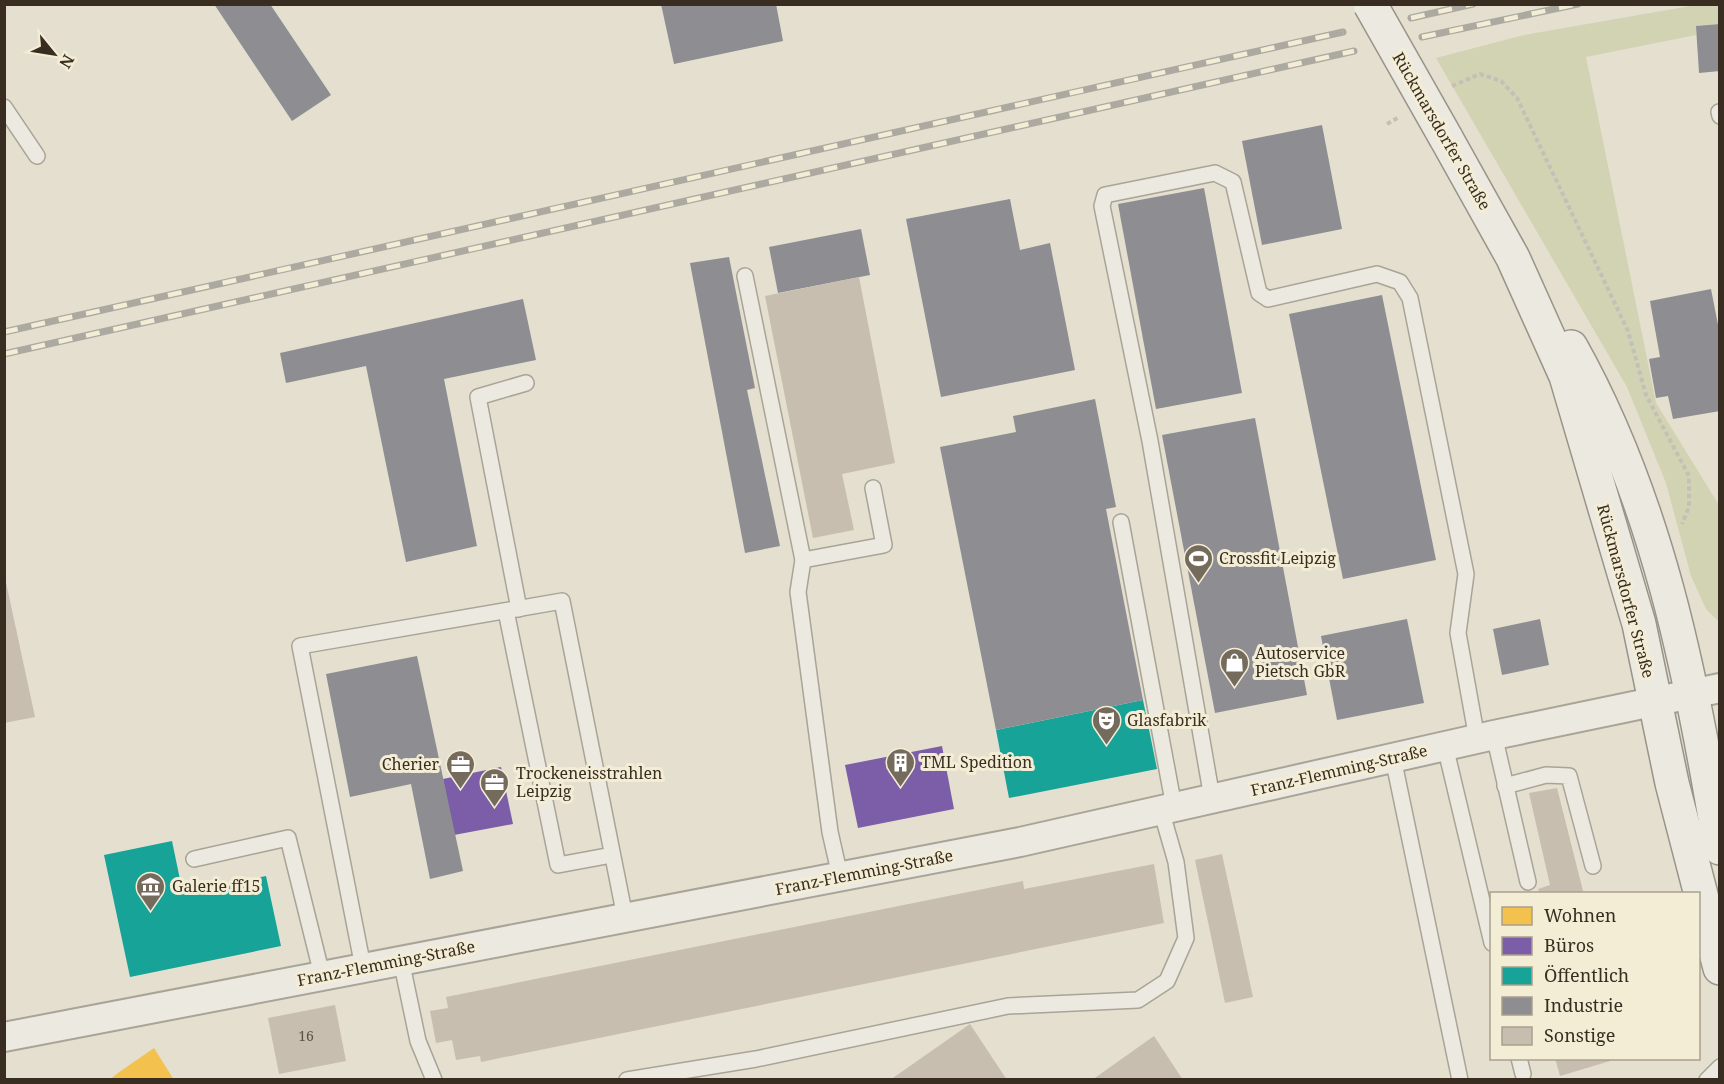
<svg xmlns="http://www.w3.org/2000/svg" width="1724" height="1084" viewBox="0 0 1724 1084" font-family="'Noto Serif',serif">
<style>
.green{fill:#d1d3b2}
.homes{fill:#f2c14e}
.offices{fill:#7b5ea7}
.public{fill:#17a398}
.industry{fill:#8d8d92}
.building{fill:#c7beb0}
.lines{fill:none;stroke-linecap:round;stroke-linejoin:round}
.service-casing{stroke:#a9a497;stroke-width:18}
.minor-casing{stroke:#a9a497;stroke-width:32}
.secondary-casing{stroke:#999388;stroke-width:36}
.path{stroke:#c5c0b7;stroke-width:4;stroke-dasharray:4.5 3;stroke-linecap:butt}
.service{stroke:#ece9e0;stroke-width:15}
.minor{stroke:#ece9e0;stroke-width:28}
.secondary{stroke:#ece9e0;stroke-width:33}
.rail-casing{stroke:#aca9a1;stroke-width:7}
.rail{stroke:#f4edd6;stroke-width:4.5;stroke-dasharray:14;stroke-linecap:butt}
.secondary-bridge-casing{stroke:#999388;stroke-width:36;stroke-linecap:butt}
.secondary-bridge{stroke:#ece9e0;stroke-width:33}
.labels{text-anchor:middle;stroke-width:6;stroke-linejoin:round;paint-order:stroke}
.number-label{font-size:14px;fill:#5c5144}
.street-label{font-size:16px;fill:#382d20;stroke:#f4edd6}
.poi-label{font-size:16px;fill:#382d20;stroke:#f4edd6;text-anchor:start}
</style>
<rect width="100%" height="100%" fill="#e4dfcf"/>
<polygon class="green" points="1696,5 1719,5 1719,24 1696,26 1696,35 1586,57 1656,403 1719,505 1719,622 1706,609 1691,576 1666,483 1627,387 1436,58 1524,35"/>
<polygon class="homes" points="154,1048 174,1080 109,1080 118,1073"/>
<g class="offices">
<polygon points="942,746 954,809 858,828 845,765"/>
<polygon points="501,767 513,824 454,835 443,779"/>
</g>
<g class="public">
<polygon points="1143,700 1157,769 1009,798 996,730"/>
<polygon points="172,841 183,894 266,876 281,946 130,977 104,855"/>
</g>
<g class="industry">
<polygon points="214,4 270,4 331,95 292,121"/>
<polygon points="661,4 776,4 783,41 674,64"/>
<polygon points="1720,24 1720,71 1699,73 1696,26"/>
<polygon points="1322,125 1342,229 1262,245 1242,141"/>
<polygon points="1204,188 1242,393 1156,409 1118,204"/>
<polygon points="1010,199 1020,250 1050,243 1075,370 941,397 906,219"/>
<polygon points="861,229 870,275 778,293 769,247"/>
<polygon points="729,257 755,388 747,390 780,546 745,553 690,263"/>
<polygon points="1711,289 1720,335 1720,411 1673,419 1668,396 1656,398 1649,359 1660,357 1650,301"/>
<polygon points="1382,295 1436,560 1343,579 1289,314"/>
<polygon points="523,299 536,360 444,379 477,546 406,562 366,366 286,383 280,353"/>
<polygon points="1095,399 1116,507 1106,509 1143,700 996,730 940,447 1016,432 1013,416"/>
<polygon points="1255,418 1307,695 1215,713 1162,435"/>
<polygon points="1407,619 1424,703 1337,720 1321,636"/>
<polygon points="1540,619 1549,665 1502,675 1493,629"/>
<polygon points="417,656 463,871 430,879 411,784 350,797 326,674"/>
</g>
<g class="building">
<polygon points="859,277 895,463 842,474 854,530 813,538 765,296"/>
<polygon points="4,573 35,717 4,723"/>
<polygon points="1557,788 1583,891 1576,894 1540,894 1538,889 1550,885 1529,793"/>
<polygon points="1222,854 1253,997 1225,1003 1195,860"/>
<polygon points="1154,864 1164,923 481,1062 480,1056 456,1060 452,1040 436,1043 430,1011 448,1008 446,997 1023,881 1024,889"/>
<polygon points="335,1005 346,1061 279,1074 268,1018"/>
<polygon points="970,1024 1007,1080 890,1080"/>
<polygon points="1154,1036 1183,1080 1092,1080"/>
<polygon points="1555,1058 1610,1058 1610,1061 1560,1076"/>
</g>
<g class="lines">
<defs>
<g id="service">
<polyline points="4,107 37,156"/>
<polyline points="1719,112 1720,116"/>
<polyline points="745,276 803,560"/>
<polyline points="1121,522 1174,807"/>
<polyline points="519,609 478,397 526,383"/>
<polyline points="506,611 558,865 612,855"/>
<polyline points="1494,735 1528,882"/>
<polyline points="1445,746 1492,943"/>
<polyline points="1393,758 1460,1080"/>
<polyline points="1505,786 1546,775 1569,776 1593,866"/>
<polyline points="1212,798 1150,441 1102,206 1105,195 1215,173 1233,182 1259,293 1268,299 1377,274 1400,282 1410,298 1466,574 1458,633 1477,739"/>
<polyline points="194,859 288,838 322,975"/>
<polyline points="840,876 830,832 798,592 803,560 884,545 873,488"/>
<polyline points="401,960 418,1041 434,1080"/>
<polyline points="363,967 300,646 562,601 625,917"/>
<polyline points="1519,1058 1523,1074"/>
<polyline points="627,1080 756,1059 1008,1006 1138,1000 1167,981 1186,938 1176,862 1161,810"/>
<polyline points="1707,1080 1720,1067"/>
</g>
<polyline id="minor" points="4,1037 1020,842 1494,735 1720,688"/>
<g id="secondary">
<polyline points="1446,138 1513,258 1566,376 1639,624 1672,783 1720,968"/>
<path d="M1571,347C1657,500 1692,676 1720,848"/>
</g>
</defs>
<use href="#service" class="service-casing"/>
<use href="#minor" class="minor-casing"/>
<use href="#secondary" class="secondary-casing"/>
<g class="path">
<polyline points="1452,86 1480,74 1501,81 1517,98 1628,331 1646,395 1689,476 1689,507 1682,524"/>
<polyline points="1387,124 1399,117"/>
</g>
<use href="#service" class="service"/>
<use href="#minor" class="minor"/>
<use href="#secondary" class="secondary"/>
<defs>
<g id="rail">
<polyline points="1411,18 1473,4"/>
<polyline points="1422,37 1578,4"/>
<polyline points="4,332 1343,32"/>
<polyline points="4,354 1354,51"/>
</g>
</defs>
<use href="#rail" class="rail-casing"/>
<use href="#rail" class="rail"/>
<defs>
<polyline id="secondary-bridge" points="1370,4 1446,138"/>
</defs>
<use href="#secondary-bridge" class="secondary-bridge-casing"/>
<use href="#secondary-bridge" class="secondary-bridge"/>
</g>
<defs>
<symbol id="stadium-pin" viewBox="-11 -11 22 30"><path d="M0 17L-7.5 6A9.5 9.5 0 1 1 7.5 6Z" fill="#746b5d" stroke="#f4edd6"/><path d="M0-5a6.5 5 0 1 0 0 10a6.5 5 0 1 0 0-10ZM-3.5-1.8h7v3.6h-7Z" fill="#fff"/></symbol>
<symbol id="shop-pin" viewBox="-11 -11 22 30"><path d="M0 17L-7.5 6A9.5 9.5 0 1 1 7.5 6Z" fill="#746b5d" stroke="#f4edd6"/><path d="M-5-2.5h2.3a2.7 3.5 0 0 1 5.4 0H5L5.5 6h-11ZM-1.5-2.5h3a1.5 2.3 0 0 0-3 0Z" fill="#fff"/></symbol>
<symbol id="theatre-pin" viewBox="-11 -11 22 30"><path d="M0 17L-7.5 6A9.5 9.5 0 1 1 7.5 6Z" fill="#746b5d" stroke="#f4edd6"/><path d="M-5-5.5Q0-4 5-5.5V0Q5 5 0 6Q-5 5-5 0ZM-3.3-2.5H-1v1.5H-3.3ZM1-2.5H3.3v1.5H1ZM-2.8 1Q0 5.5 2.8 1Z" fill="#fff"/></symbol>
<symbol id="building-pin" viewBox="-11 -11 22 30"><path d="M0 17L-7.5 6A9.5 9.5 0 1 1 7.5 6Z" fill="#746b5d" stroke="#f4edd6"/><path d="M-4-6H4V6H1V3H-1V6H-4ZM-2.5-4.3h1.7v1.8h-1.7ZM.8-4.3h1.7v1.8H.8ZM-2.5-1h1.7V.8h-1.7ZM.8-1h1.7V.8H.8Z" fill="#fff"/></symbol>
<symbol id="office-pin" viewBox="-11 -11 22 30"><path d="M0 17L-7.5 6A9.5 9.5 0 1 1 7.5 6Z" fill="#746b5d" stroke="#f4edd6"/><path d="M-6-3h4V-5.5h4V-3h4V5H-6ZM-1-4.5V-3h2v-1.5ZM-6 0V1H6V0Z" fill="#fff"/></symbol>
<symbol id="museum-pin" viewBox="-11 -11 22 30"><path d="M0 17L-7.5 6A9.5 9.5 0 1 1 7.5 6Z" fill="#746b5d" stroke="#f4edd6"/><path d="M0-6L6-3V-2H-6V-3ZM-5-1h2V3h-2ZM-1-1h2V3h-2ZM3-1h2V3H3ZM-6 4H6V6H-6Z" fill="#fff"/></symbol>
</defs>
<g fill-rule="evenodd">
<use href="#stadium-pin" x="1182" y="542" width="33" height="45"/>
<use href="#shop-pin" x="1218" y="646" width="33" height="45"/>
<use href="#theatre-pin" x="1090" y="704" width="33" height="45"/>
<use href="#building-pin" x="884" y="746" width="33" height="45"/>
<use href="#office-pin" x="444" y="748" width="33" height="45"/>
<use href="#office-pin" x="478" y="766" width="33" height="45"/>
<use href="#museum-pin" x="134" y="870" width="33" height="45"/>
</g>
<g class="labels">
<g class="number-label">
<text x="306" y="1041">16</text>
</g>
<g class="street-label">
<text transform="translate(1442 131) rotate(60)" y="6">Rückmarsdorfer Straße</text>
<text transform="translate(1626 591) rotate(75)" y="6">Rückmarsdorfer Straße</text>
<text transform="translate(1339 770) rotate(-13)" y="6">Franz-Flemming-Straße</text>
<text transform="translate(864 872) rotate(-11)" y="6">Franz-Flemming-Straße</text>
<text transform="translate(386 963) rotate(-11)" y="6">Franz-Flemming-Straße</text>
</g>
<g class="poi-label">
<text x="1219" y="564">Crossfit Leipzig</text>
<text x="1255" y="659">Autoservice<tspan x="1255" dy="18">Pietsch GbR</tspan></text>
<text x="1127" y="726">Glasfabrik</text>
<text x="921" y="768">TML Spedition</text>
<text x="439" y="770" text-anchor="end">Cherier</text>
<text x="516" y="779">Trockeneisstrahlen<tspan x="516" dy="18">Leipzig</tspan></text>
<text x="172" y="892">Galerie ff15</text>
</g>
</g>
<rect width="1724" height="1084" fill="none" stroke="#382d20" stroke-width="12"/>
<rect x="1490" y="892" width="210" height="168" fill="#f4edd6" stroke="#a9a08d" stroke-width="1.5"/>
<rect x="1502" y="907" width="30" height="18" fill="#f2c14e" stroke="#a9a08d" stroke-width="1.5"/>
<text x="1544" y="922" font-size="18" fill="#382d20">Wohnen</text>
<rect x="1502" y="937" width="30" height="18" fill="#7b5ea7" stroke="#a9a08d" stroke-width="1.5"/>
<text x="1544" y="952" font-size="18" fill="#382d20">Büros</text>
<rect x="1502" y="967" width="30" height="18" fill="#17a398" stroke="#a9a08d" stroke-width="1.5"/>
<text x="1544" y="982" font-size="18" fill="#382d20">Öffentlich</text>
<rect x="1502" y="997" width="30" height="18" fill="#8d8d92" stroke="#a9a08d" stroke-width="1.5"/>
<text x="1544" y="1012" font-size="18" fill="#382d20">Industrie</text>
<rect x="1502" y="1027" width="30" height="18" fill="#c7beb0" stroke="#a9a08d" stroke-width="1.5"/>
<text x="1544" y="1042" font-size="18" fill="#382d20">Sonstige</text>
<g transform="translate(54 54) rotate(120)" stroke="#f4edd6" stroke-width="4.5" paint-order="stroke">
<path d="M0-4.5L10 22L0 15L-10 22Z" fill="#382d20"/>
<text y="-9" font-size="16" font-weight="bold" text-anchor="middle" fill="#382d20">N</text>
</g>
</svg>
